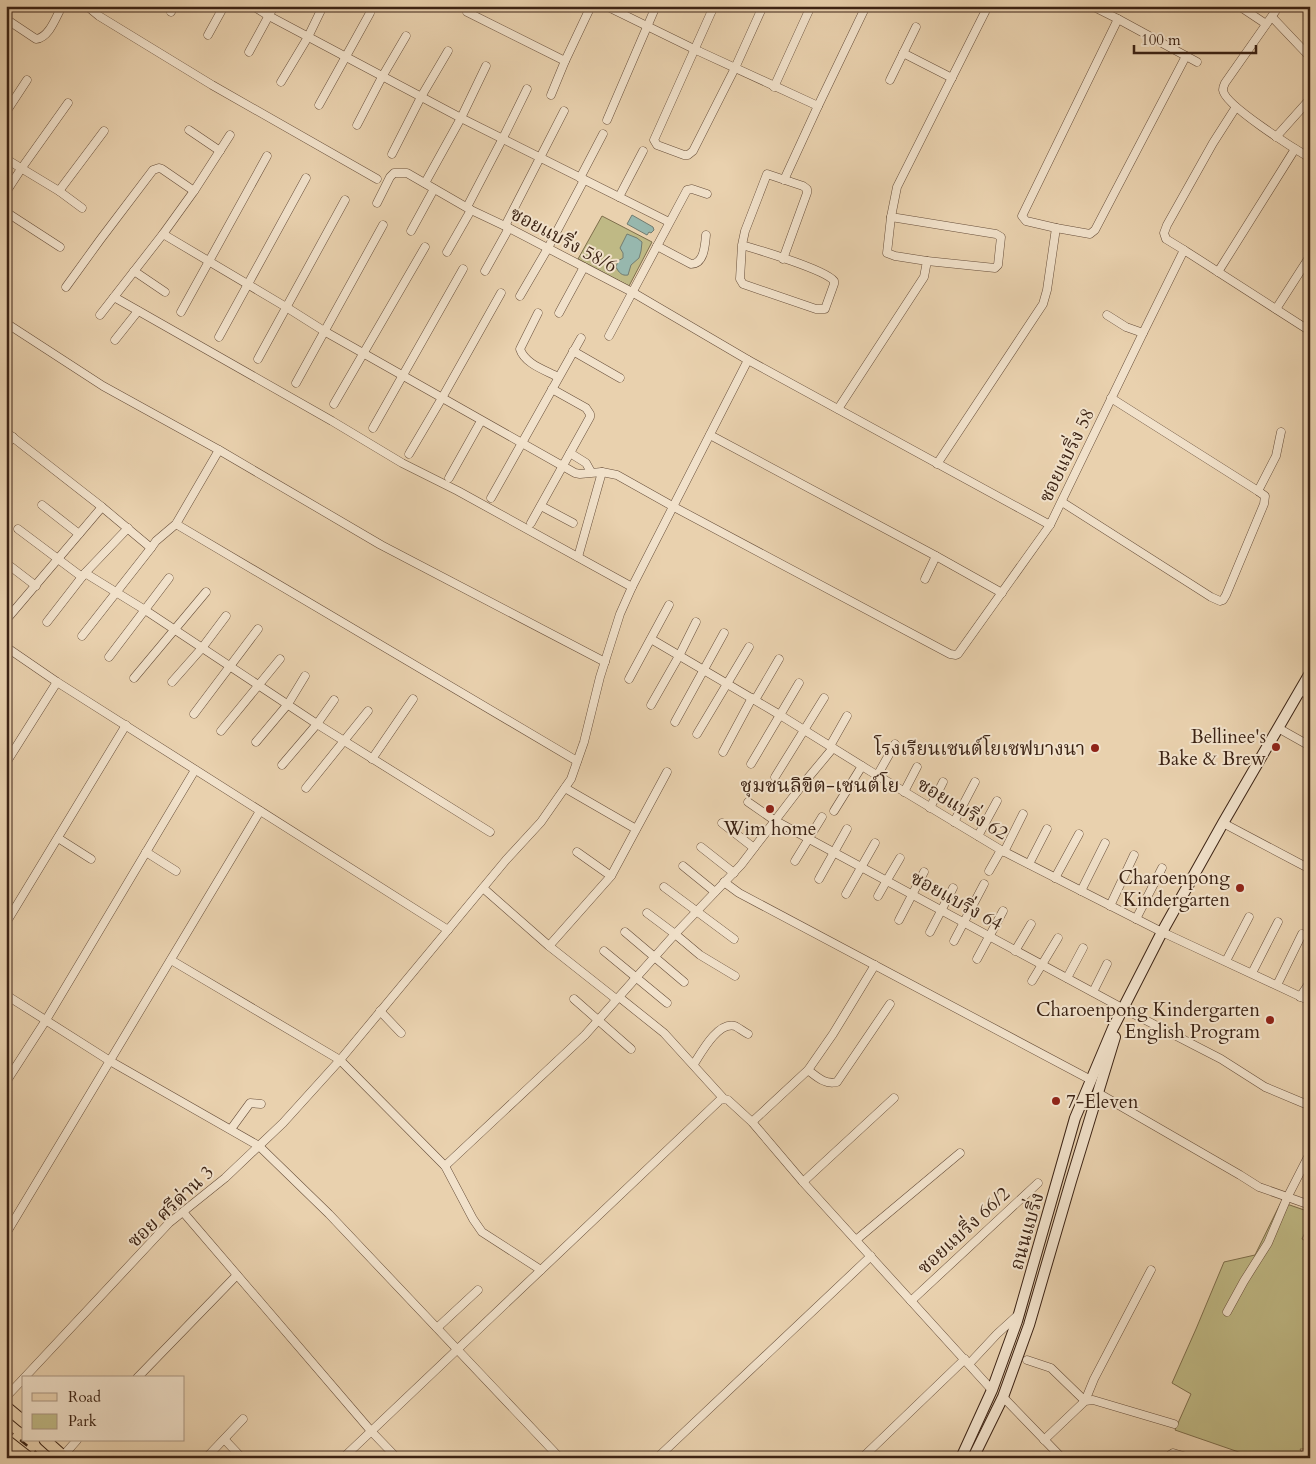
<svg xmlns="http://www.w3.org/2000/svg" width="1316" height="1464" viewBox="0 0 1316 1464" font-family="Cardo,'Noto Serif Thai',serif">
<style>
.green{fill:#bfb985;stroke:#7e6e4c}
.water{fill:#97b7ad;stroke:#737c70}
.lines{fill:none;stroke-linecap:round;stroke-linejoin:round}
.minor-casing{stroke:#674e3a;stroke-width:9}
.secondary-casing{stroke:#3c2314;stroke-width:12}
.primary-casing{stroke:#3c2314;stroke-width:13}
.minor{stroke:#f1e1ca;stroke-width:8}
.secondary{stroke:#f1e1ca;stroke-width:10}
.primary{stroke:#e9d1ae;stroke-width:11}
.rail{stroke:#3c2314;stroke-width:2.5;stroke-dasharray:9 9;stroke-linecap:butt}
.poi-dot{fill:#8f2418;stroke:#f1e1ca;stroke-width:2}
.labels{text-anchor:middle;stroke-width:4;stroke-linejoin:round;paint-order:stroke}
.street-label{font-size:19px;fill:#3c2314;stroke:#f1e1ca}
.poi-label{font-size:19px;fill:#3c2314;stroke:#f1e1ca;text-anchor:end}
.neighbourhood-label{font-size:20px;fill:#3c2314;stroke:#f1e1ca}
</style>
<rect width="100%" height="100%" fill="#e9d1ae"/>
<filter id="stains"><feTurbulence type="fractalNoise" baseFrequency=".004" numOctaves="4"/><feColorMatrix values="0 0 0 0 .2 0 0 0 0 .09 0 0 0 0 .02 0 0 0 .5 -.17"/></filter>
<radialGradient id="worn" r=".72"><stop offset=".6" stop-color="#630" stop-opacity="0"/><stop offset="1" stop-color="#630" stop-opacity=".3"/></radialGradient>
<g class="green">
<polygon points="602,216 652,242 629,286 578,259"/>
<polygon points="1281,1202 1310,1212 1310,1222 1302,1239 1310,1243 1310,1449 1300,1449 1305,1458 1256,1458 1175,1430 1191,1394 1172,1383 1196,1329 1224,1262 1255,1255"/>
</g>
<g class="water">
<polygon points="632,215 653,227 654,230 651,233 649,232 647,235 627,224"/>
<path d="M627,234L637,238L642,242L641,251L639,258L631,265L628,275C622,276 619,273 616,267L618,261L623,258V253L620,248Z"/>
</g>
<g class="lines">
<defs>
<g id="minor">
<polyline points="87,6 99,16 212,85 377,179"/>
<polyline points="253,6 269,16 461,118 669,222"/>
<polyline points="606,6 694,49 818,106"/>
<polyline points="714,6 654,140 657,145 684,155 688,155 693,151 735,68 763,6"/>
<polyline points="1239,6 1266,24"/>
<path d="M1279,6L1225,83C1224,85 1223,87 1223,90C1224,105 1295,149 1310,158"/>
<polyline points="171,12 174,6"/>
<polyline points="467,12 565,61"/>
<polyline points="1272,17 1310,57"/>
<path d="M6,19L36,39C49,38 56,17 62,6"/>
<polyline points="1118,19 1197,62"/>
<polyline points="208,35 224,6"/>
<polyline points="249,52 274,6"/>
<polyline points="903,53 952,78"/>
<polyline points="890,80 916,27"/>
<polyline points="281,82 308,37 323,6"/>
<polyline points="774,87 811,6"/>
<polyline points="551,95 565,61 591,6"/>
<polyline points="319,105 370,13"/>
<polyline points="6,112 27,80"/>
<polyline points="607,120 656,6"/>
<polyline points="357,125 382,77 406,36"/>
<polyline points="189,130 220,151"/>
<polyline points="230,135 194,191 163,234 286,307 324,331 575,473 580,474 602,472 617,475 674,507 950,654 956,655 958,654 1050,525"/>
<polyline points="1276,137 1310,99"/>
<polyline points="392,154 421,97 448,51"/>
<polyline points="6,159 59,191 82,208"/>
<polyline points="580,178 603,134"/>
<polyline points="784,180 818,106 866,6"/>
<polyline points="425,183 461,118 486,66"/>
<polyline points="59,191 104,131"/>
<polyline points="6,192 21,169 68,103"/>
<polyline points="619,197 643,151"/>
<polyline points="377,203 390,177 394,173 407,173 471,210 509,228 632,292 748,360 1050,525 1143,333 1184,250 1310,331"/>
<polyline points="467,207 503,138 527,89"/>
<polyline points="6,212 60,247"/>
<polyline points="891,217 996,234 1001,237 998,265 995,268 927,261"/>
<polyline points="505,226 564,111"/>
<polyline points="1056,228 1090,234 1095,230 1186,56"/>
<polyline points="411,231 434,189"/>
<path d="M742,245C759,250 826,270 834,281V284L825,309H816L743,284L740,279L742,245L745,231L767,174L803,186L807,189V193L783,259"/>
<path d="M657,246L691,264C704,264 705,246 706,235"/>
<polyline points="1184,250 1166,239 1164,233 1167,225 1213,143 1236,107"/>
<polyline points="447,252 471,210"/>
<polyline points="134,271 165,292"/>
<polyline points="485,271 509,228"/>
<polyline points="1218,272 1295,149"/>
<polyline points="66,287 100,240 153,170 159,168 162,169 194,191"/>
<polyline points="520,296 548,248 584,180"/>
<polyline points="114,297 332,421 402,463 458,491 632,587"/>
<polyline points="1276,309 1310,256"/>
<polyline points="181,312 267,156"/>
<path d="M538,313L520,349C525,364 545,370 558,377"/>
<polyline points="559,313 584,267"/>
<polyline points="100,315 163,234"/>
<polyline points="1107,315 1126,327 1143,333"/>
<polyline points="6,323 103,386 219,450 381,545 605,662"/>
<polyline points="609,336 687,190 692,189 707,194"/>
<polyline points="219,337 306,178"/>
<polyline points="115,340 138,311"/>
<polyline points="573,351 620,378"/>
<polyline points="258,359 345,200"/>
<polyline points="296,383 383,225"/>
<polyline points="334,404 425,247"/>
<polyline points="838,409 924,277 927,261 895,256 887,253 891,217 897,187 988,6"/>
<polyline points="373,428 463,269"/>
<polyline points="6,432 102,507 151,548 156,541 176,524 219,450"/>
<polyline points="710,435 936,556 1002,593"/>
<polyline points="6,445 13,437"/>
<polyline points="570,453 586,463 591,472"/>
<polyline points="409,454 442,398 501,293"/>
<polyline points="937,464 1043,304 1047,290 1056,228 1026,221 1022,216 1118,19 1096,8"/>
<polyline points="449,478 481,421"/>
<polyline points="1258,491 1276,456 1281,432"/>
<polyline points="491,498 581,338"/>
<polyline points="1062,502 1211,597 1220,601 1223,600 1226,595 1264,504 1265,496 1258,491 1111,398"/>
<polyline points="42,505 79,534"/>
<polyline points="541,506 573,523"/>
<polyline points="531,523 590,417 590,414 586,408 552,389"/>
<polyline points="176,524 577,761"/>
<polyline points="18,529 82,577"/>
<polyline points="578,557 602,472"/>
<polyline points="6,563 36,586"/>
<polyline points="85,573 145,610 317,724 490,832"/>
<polyline points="925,579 936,556"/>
<polyline points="6,620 102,507"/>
<polyline points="47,622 85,573 128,528"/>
<polyline points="82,636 151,548"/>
<polyline points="651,639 780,715 870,771 1001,850 1162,932 1310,1001"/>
<polyline points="6,647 57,682 448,930"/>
<polyline points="109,657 169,578"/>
<polyline points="134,678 206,592"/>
<polyline points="629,679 669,605"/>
<polyline points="172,682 202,648 226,616"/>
<polyline points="1300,690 1310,696"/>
<polyline points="755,700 779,659"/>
<polyline points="651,705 679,656 696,622"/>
<polyline points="194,714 258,629"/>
<polyline points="675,722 724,633"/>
<polyline points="1278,728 1310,746"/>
<polyline points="221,731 280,659"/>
<polyline points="697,734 749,647"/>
<polyline points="256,742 288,704 305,676"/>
<polyline points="830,746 847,716"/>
<polyline points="723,752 752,698"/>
<polyline points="372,759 413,699"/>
<polyline points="6,763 57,682"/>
<polyline points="751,764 799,683"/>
<polyline points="282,765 317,724 334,700"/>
<polyline points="877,776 895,744"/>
<polyline points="775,777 824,698"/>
<polyline points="306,788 368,711"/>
<polyline points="565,788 636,829"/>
<polyline points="904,792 917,767"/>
<polyline points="748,802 774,820 1124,1009 1221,1059 1265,1087 1308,1105"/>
<polyline points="930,808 943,782"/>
<polyline points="834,811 862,766"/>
<polyline points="954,822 975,782"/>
<polyline points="722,823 754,848"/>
<polyline points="1223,823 1310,869"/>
<polyline points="978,836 997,801"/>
<polyline points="58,838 91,859"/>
<polyline points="701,847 734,873"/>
<polyline points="146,852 176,871"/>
<polyline points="577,852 611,876"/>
<polyline points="1004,852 1023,814"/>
<polyline points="795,861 822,817"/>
<polyline points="1029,864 1047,829"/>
<polyline points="683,866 715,892"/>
<polyline points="989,871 1001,850"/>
<polyline points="1055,878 1079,834"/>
<polyline points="819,879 847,829"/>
<polyline points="887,880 900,858"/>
<polyline points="724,882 739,893 1091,1080"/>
<polyline points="664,887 734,939"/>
<polyline points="483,888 549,946 616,999"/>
<polyline points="1081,891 1105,843"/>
<polyline points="846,894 875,843"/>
<polyline points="878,896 887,880"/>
<polyline points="1110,906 1134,855"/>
<polyline points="647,913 675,934 700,955 735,976"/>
<polyline points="1136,919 1162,868"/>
<polyline points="899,920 924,872"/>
<polyline points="6,923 126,725"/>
<polyline points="625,932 684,982"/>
<polyline points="930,932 953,888"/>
<polyline points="954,941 984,884"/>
<polyline points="549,946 611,876 667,772"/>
<polyline points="604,951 667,1003"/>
<polyline points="1015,951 1031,924"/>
<polyline points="977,959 1003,911"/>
<polyline points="171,960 340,1060 445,1166 473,1219 482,1232 541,1270"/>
<polyline points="1226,961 1249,917"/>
<polyline points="1252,973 1278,922"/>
<polyline points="1067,978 1083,948"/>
<polyline points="1032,981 1058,938"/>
<polyline points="1277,985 1302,934"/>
<polyline points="1093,992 1107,964"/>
<polyline points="6,995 110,1061 259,1146 329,1214 560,1458"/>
<polyline points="619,997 664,1033 724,1099 728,1100 752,1122 803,1182 992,1390"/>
<polyline points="1300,997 1310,982"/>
<polyline points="574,999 631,1049"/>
<polyline points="380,1011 401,1033"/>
<path d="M694,1064C701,1053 718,1021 735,1026C739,1028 744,1032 748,1034"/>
<path d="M808,1070C817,1077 825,1085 837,1082L890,1004"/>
<polyline points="6,1082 46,1020 195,770"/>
<polyline points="1098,1093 1240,1175 1259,1187 1310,1205"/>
<polyline points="752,1122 808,1070 833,1034 875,965"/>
<polyline points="231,1129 250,1103 261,1104"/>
<polyline points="445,1166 585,1035 675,934 741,865 803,784 833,748"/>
<polyline points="803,1182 894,1098"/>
<polyline points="183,1212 371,1431 397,1458"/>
<polyline points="7,1232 260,811"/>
<polyline points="856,1240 960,1153"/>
<polyline points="911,1301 1038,1183"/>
<polyline points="1227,1312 1244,1281 1268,1243 1287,1198 1310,1153"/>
<polyline points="437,1328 478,1290"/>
<polyline points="1027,1360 1051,1368 1085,1401 1094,1379 1151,1270"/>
<polyline points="969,1364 997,1334 1019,1314"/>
<polyline points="24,1378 169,1223 225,1178 283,1123 340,1060 506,860 541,822 571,779 584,742 600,677 620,614 632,587 748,360"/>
<polyline points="137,1378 237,1275"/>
<polyline points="6,1397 24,1378"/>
<polyline points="1003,1397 1062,1458"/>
<polyline points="225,1440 242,1458"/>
<polyline points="1044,1440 1085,1401 1093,1400 1174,1424"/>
<polyline points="63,1456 77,1440"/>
<polyline points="206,1458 243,1419"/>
<polyline points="343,1458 720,1100 724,1099"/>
<polyline points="657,1458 871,1256"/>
<polyline points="862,1458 965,1359"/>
<polyline points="1169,1458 1170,1455 1173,1453 1190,1458"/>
</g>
<g id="secondary">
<polyline points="961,1458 992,1390 1017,1321 1075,1118 1113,1028 1162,932 1223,823 1310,673"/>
<polyline points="973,1458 1003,1397 1029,1325 1071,1181 1115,1037"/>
</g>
<g id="primary">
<polyline points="6,1407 24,1422"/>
<polyline points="6,1440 29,1458"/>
<polyline points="45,1440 65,1458"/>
</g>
</defs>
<use href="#minor" class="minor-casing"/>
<use href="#secondary" class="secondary-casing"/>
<use href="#primary" class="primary-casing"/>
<use href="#minor" class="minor"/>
<use href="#secondary" class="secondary"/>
<use href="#primary" class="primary"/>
<polyline class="rail" points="6,1429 43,1458"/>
</g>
<g class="poi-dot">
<circle cx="1276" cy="747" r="5"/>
<circle cx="1095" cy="748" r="5"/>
<circle cx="770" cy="809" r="5"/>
<circle cx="1240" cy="888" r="5"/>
<circle cx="1270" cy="1020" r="5"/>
<circle cx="1056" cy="1101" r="5"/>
</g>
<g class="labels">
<g class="street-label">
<text transform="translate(564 239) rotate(28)" y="7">ซอยแบริ่ง 58/6</text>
<text transform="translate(1066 455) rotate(-64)" y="7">ซอยแบริ่ง 58</text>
<text transform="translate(963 808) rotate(31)" y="7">ซอยแบริ่ง 62</text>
<text transform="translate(957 900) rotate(29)" y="7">ซอยแบริ่ง 64</text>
<text transform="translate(170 1206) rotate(-43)" y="7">ซอย ศรีด่าน 3</text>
<text transform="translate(963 1230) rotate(-43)" y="7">ซอยแบริ่ง 66/2</text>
<text transform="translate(1026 1231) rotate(-74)" y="7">ถนนแบริ่ง</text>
</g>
<g class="poi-label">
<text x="1266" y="743">Bellinee's<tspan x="1266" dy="22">Bake &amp; Brew</tspan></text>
<text x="1085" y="755">โรงเรียนเซนต์โยเซฟบางนา</text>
<text x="770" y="835" text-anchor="middle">Wim home</text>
<text x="1230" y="884">Charoenpong<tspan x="1230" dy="22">Kindergarten</tspan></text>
<text x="1260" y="1016">Charoenpong Kindergarten<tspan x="1260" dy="22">English Program</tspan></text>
<text x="1066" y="1108" text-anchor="start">7-Eleven</text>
</g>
<g class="neighbourhood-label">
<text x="820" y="792">ชุมชนลิขิต-เซนต์โย</text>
</g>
</g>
<rect width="1316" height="1464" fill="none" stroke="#e9d1ae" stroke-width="25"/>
<rect x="8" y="8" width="1301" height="1449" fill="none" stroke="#3c2314" stroke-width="2.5"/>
<rect x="12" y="12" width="1291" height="1439" fill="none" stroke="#3c2314"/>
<rect x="22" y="1376" width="162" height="65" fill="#f1e1ca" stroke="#a99581"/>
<rect x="32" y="1393" width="25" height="8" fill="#e9d1ae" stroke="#a99581"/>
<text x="68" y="1402" font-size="15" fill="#3c2314">Road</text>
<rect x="32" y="1414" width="25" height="15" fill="#bfb985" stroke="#a99581"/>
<text x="68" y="1426" font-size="15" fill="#3c2314">Park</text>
<path d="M1134 45v8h122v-8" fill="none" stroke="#3c2314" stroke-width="2.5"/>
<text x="1141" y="45" font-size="15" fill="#3c2314" stroke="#f1e1ca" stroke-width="4" paint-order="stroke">100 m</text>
<rect width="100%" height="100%" filter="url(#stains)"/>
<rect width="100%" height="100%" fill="url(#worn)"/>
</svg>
